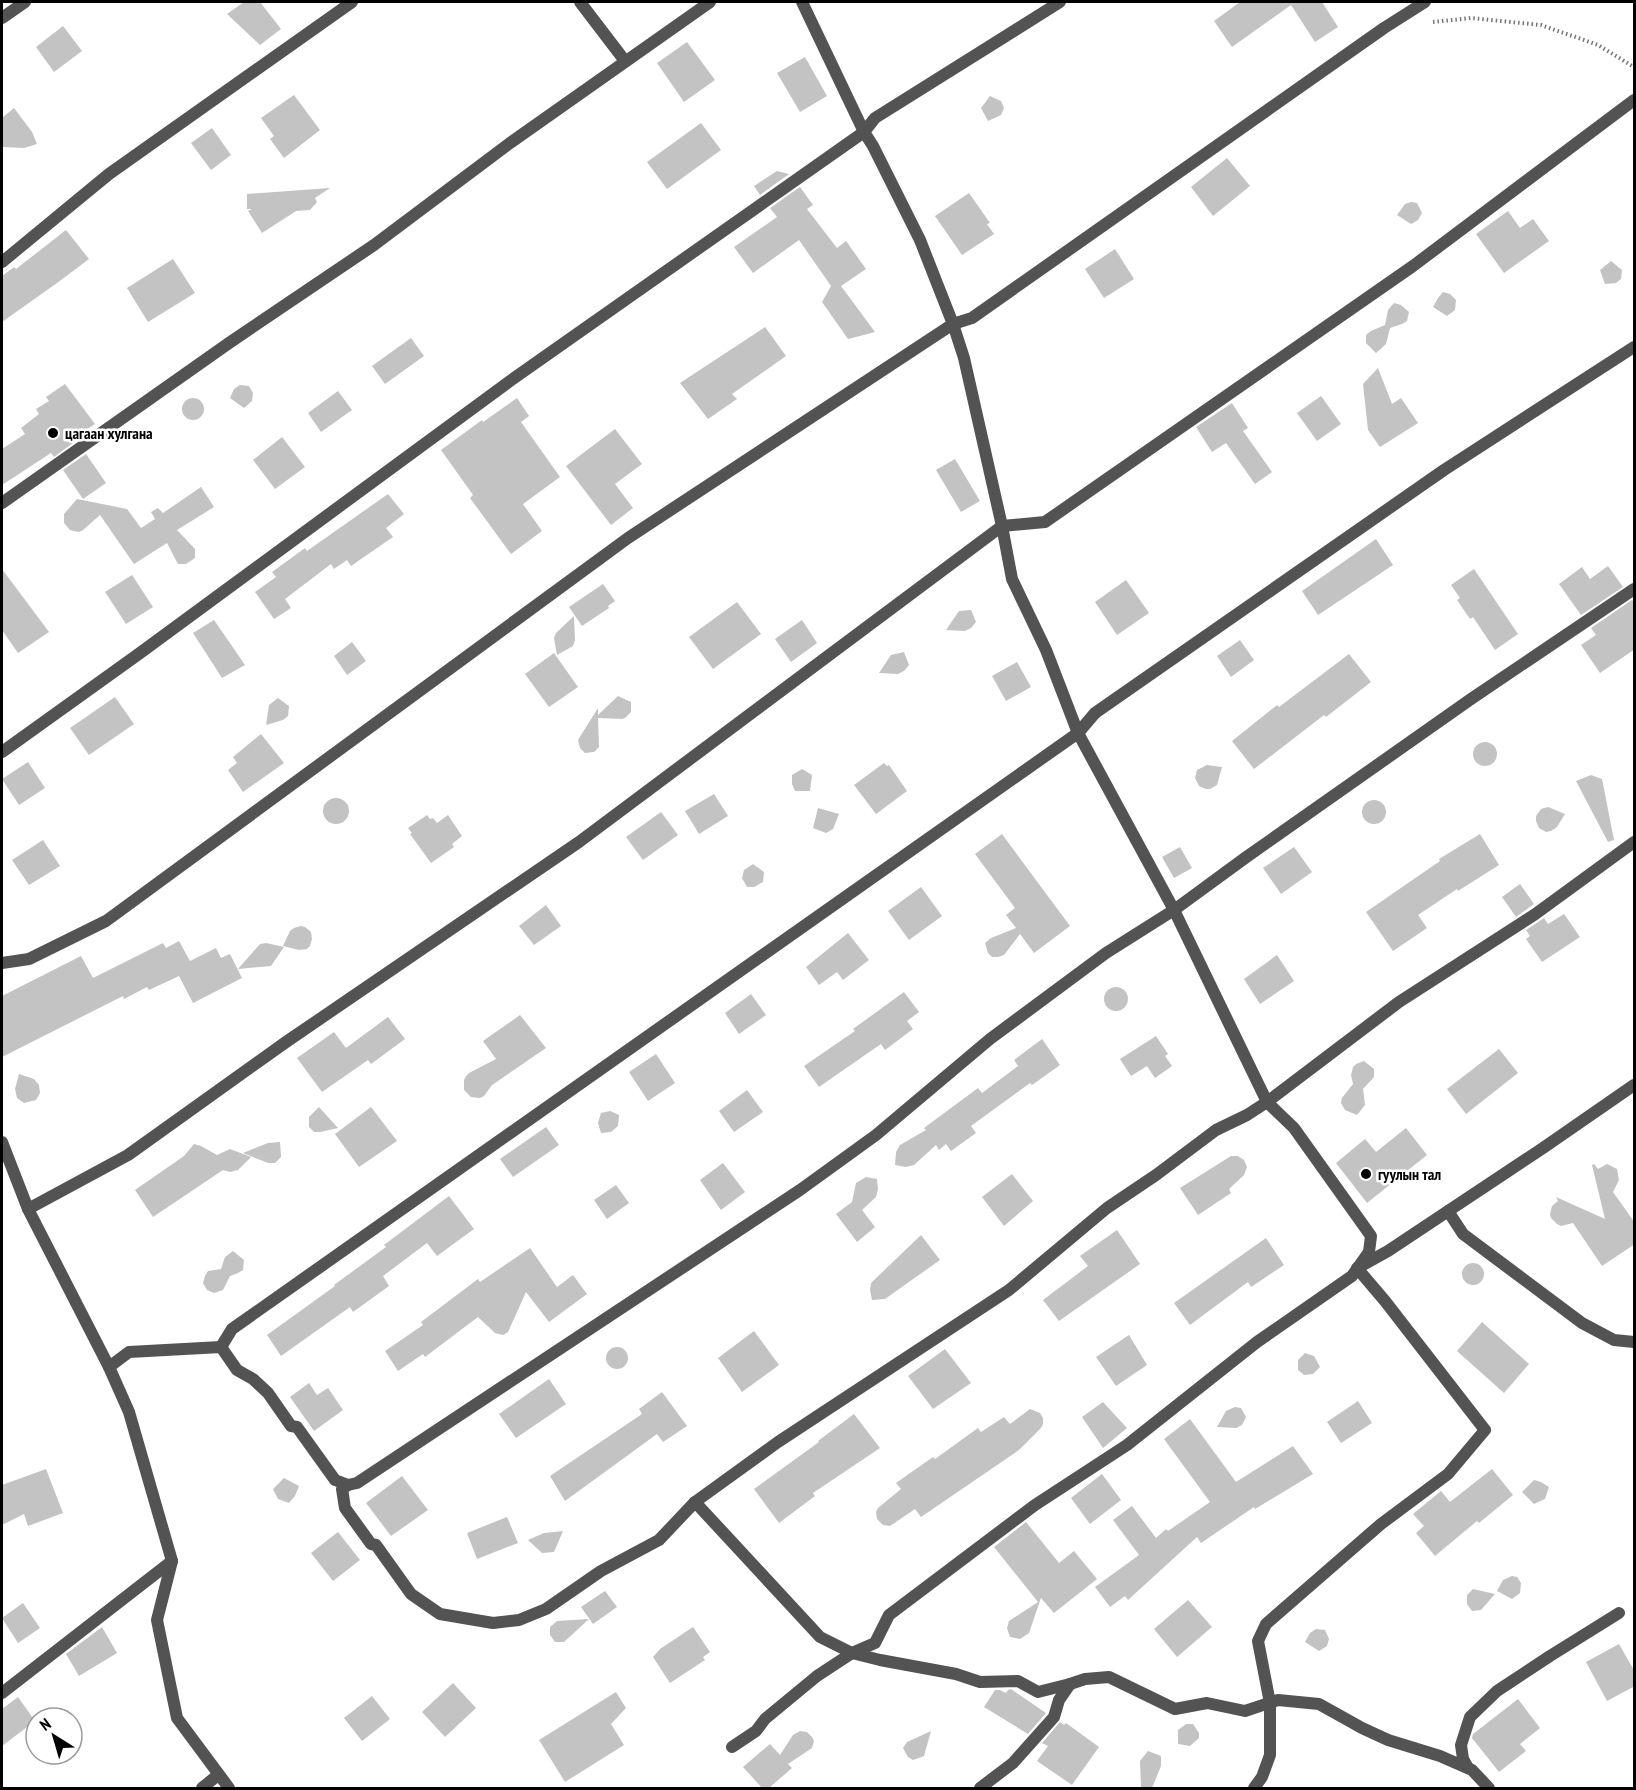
<svg xmlns="http://www.w3.org/2000/svg" width="1636" height="1790" viewBox="0 0 1636 1790" font-family="'PT Sans Narrow',sans-serif">
<style>
.building{fill:#c3c3c3}
.lines{fill:none;stroke-linecap:round;stroke-linejoin:round}
.path{stroke:#757575;stroke-width:4;stroke-dasharray:1.5 3;stroke-linecap:butt}
.street{stroke:#535353;stroke-width:12}
.poi-dot{fill:#000;stroke:#fff;stroke-width:2}
.labels{text-anchor:middle;stroke-width:5;stroke-linejoin:round;paint-order:stroke}
.poi-label{font-size:16px;font-weight:bold;fill:#000;stroke:#fff;text-anchor:start}
</style>
<rect width="100%" height="100%" fill="#fff"/>
<g class="building">
<polygon points="244,2 260,2 281,29 260,45 227,14"/>
<polygon points="1240,2 1322,2 1338,27 1315,42 1291,5 1232,47 1214,21"/>
<polygon points="63,26 82,51 54,72 36,47"/>
<polygon points="687,42 715,80 684,102 657,63"/>
<polygon points="805,57 827,96 800,112 777,73"/>
<polygon points="294,95 320,130 284,158 270,139 274,136 261,118"/>
<polygon points="990,96 1001,101 1004,108 1001,115 988,121 981,108"/>
<polygon points="14,108 32,132 37,144 24,148 2,147 2,118"/>
<polygon points="701,123 721,150 667,189 647,162"/>
<polygon points="212,128 231,155 211,170 191,143"/>
<polygon points="1227,158 1250,186 1213,216 1191,187"/>
<polygon points="777,171 789,174 760,195 754,186"/>
<polygon points="800,187 813,205 807,209 837,248 846,241 866,269 841,286 875,332 848,339 822,302 831,286 799,240 753,273 734,247 777,217 770,208"/>
<polygon points="330,188 315,198 317,202 310,210 296,211 262,233 248,211 252,209 247,209 247,194"/>
<polygon points="969,193 990,223 987,224 994,234 962,255 935,216"/>
<polygon points="1411,202 1417,203 1422,213 1418,220 1411,224 1397,215 1405,204"/>
<polygon points="1508,211 1520,228 1533,219 1549,241 1504,273 1476,234"/>
<polygon points="66,230 89,259 57,283 2,322 2,276 14,267 16,269"/>
<polygon points="1115,249 1134,279 1104,298 1085,269"/>
<polygon points="173,259 195,293 148,322 127,288"/>
<polygon points="1611,261 1622,270 1621,279 1616,283 1605,284 1600,270"/>
<polygon points="1443,292 1450,294 1456,300 1455,310 1447,316 1433,307 1438,298"/>
<polygon points="1394,303 1401,305 1409,312 1407,321 1402,324 1390,328 1386,344 1376,353 1366,343 1366,335 1371,331 1385,325 1388,310"/>
<polygon points="765,327 786,356 732,394 737,399 708,419 680,383"/>
<polygon points="411,338 424,356 385,384 372,366"/>
<polygon points="1378,368 1392,404 1401,398 1418,423 1380,447 1368,430 1363,384"/>
<polygon points="65,384 95,424 75,437 77,440 54,457 51,453 2,485 2,449 25,434 21,428 39,414 36,409 49,401 46,397"/>
<polygon points="240,385 249,386 253,393 252,401 244,408 230,398 234,389"/>
<polygon points="338,391 352,410 321,432 308,413"/>
<polygon points="1321,396 1341,424 1317,441 1297,413"/>
<polygon points="517,398 529,416 521,422 560,477 523,504 542,531 511,554 470,498 473,495 441,450 482,420 483,422"/>
<circle cx="193" cy="409" r="11"/>
<polygon points="1232,403 1248,428 1243,431 1272,472 1255,484 1226,443 1212,452 1196,427"/>
<polygon points="615,429 642,464 615,484 633,508 611,525 566,466"/>
<polygon points="282,437 305,467 275,489 253,460"/>
<polygon points="86,454 106,483 83,499 63,470"/>
<polygon points="955,459 980,501 961,512 936,470"/>
<polygon points="201,487 214,507 177,530 195,549 195,558 186,564 178,564 167,543 134,564 100,515 83,530 79,532 70,530 64,523 64,514 77,499 127,509 141,528 155,519 151,512 158,508 163,513"/>
<polygon points="388,494 404,514 386,528 393,537 351,566 347,560 334,569 331,564 285,599 291,608 274,619 255,592 276,577 272,572 305,548 307,551"/>
<polygon points="1376,539 1393,565 1318,615 1302,591"/>
<polygon points="1608,566 1623,587 1581,615 1559,584 1582,567 1590,579"/>
<polygon points="2,569 49,632 18,653 2,630"/>
<polygon points="1474,569 1518,634 1495,650 1473,617 1470,619 1457,600 1460,598 1451,585"/>
<polygon points="132,575 153,607 126,624 105,592"/>
<polygon points="1126,580 1149,613 1117,635 1095,602"/>
<polygon points="603,584 615,601 608,606 609,608 582,626 569,607"/>
<polygon points="1632,600 1635,603 1635,649 1600,673 1581,645 1596,635 1591,628"/>
<polygon points="737,602 761,634 713,669 689,637"/>
<polygon points="971,610 976,622 971,628 965,631 946,630 959,611"/>
<polygon points="574,616 575,640 573,646 557,655 554,638 556,633"/>
<polygon points="214,620 245,665 222,678 193,633"/>
<polygon points="802,620 817,643 791,662 775,639"/>
<polygon points="1240,640 1254,660 1231,677 1217,656"/>
<polygon points="352,642 366,661 347,675 334,656"/>
<polygon points="904,652 909,665 904,671 898,674 879,673 891,655"/>
<polygon points="554,653 578,687 549,707 525,674"/>
<polygon points="1349,654 1371,682 1326,717 1324,715 1254,769 1232,741 1277,705 1279,707"/>
<polygon points="1017,662 1031,687 1006,701 992,676"/>
<polygon points="618,696 631,702 631,712 625,718 622,719 598,718 599,747 594,752 585,753 580,748 578,740 598,708 598,715"/>
<polygon points="115,697 134,724 89,755 70,728"/>
<polygon points="278,698 289,706 288,716 283,720 266,725 269,705"/>
<polygon points="261,734 284,763 243,792 228,770 237,763 233,757"/>
<circle cx="1485" cy="754" r="12"/>
<polygon points="28,762 45,788 19,805 2,779"/>
<polygon points="884,763 887,766 889,765 907,791 876,814 854,785"/>
<polygon points="1207,765 1222,767 1217,785 1210,789 1206,789 1199,786 1195,778 1197,770"/>
<polygon points="802,769 812,775 810,791 795,791 792,784 792,775"/>
<polygon points="1591,775 1602,779 1614,840 1608,842 1576,781"/>
<polygon points="714,794 728,816 699,834 685,811"/>
<circle cx="336" cy="811" r="13"/>
<circle cx="1374" cy="812" r="12"/>
<polygon points="1548,807 1565,814 1557,827 1551,831 1546,832 1539,828 1536,821 1536,816 1541,809"/>
<polygon points="818,808 839,814 833,829 826,833 813,828"/>
<polygon points="661,812 678,835 643,860 626,837"/>
<polygon points="427,815 430,819 433,818 437,823 448,815 462,836 452,844 454,847 431,863 410,834 412,833 408,828"/>
<polygon points="1002,834 1070,926 1034,953 1020,934 1004,955 998,957 992,957 988,953 985,943 991,938 1016,928 1006,915 1015,908 975,854"/>
<polygon points="1480,834 1499,865 1458,891 1457,889 1418,915 1427,928 1393,951 1366,912 1440,861 1439,859"/>
<polygon points="43,840 60,866 29,885 12,860"/>
<polygon points="1180,847 1192,868 1174,878 1162,857"/>
<polygon points="1294,847 1312,872 1281,894 1263,868"/>
<polygon points="753,864 764,872 763,882 754,887 747,887 742,878 744,870"/>
<polygon points="1520,884 1534,904 1516,917 1502,897"/>
<polygon points="921,887 942,916 909,940 888,911"/>
<polygon points="546,905 561,926 534,945 519,926"/>
<polygon points="1564,914 1580,937 1542,962 1526,939 1530,936 1526,930 1544,918 1548,924"/>
<polygon points="301,926 305,927 311,932 312,939 310,946 307,949 299,950 283,946 290,931 294,928"/>
<polygon points="848,933 869,960 843,980 837,972 819,985 806,967"/>
<polygon points="179,941 190,961 216,948 221,958 230,954 242,978 193,1003 179,976 149,990 147,987 124,999 123,996 2,1057 2,996 81,956 93,978 163,943 166,948"/>
<polygon points="266,943 284,947 271,966 238,969 260,944"/>
<polygon points="1277,955 1294,981 1260,1004 1244,979"/>
<circle cx="1116" cy="999" r="12"/>
<polygon points="904,992 919,1012 907,1021 913,1029 885,1050 881,1044 819,1087 804,1066 855,1031 853,1029"/>
<polygon points="751,994 766,1015 739,1034 725,1013"/>
<polygon points="520,1015 546,1048 492,1085 484,1096 480,1098 471,1097 464,1090 464,1080 466,1076 469,1073 496,1059 483,1041"/>
<polygon points="388,1017 405,1039 371,1064 368,1060 322,1092 297,1058 334,1032 346,1048"/>
<polygon points="1156,1036 1168,1054 1165,1056 1172,1066 1155,1078 1147,1066 1131,1076 1120,1059"/>
<polygon points="1042,1039 1060,1065 1032,1085 1030,1083 971,1126 976,1133 951,1151 946,1144 939,1150 936,1145 914,1165 906,1167 895,1165 896,1152 900,1145 926,1130 924,1128 978,1088 982,1093 1018,1066 1014,1060"/>
<polygon points="1499,1049 1518,1073 1466,1114 1447,1089"/>
<polygon points="656,1054 675,1083 648,1101 629,1072"/>
<polygon points="1364,1061 1374,1069 1374,1077 1363,1089 1365,1105 1357,1115 1345,1110 1341,1103 1342,1098 1353,1084 1351,1075 1353,1067 1356,1064"/>
<polygon points="19,1074 34,1079 39,1085 40,1093 36,1100 24,1103 17,1098 15,1089"/>
<polygon points="747,1090 763,1112 734,1132 719,1111"/>
<polygon points="319,1107 338,1128 320,1132 314,1132 309,1127 309,1117"/>
<polygon points="371,1107 397,1141 359,1167 335,1134"/>
<polygon points="610,1111 619,1115 618,1126 611,1132 601,1133 598,1123 601,1113"/>
<polygon points="546,1127 559,1145 513,1177 500,1159"/>
<polygon points="1406,1128 1427,1155 1367,1203 1336,1163 1365,1139 1376,1152"/>
<polygon points="280,1142 281,1157 275,1163 268,1163 243,1153 268,1143"/>
<polygon points="194,1144 201,1146 217,1155 230,1149 251,1157 238,1170 230,1172 223,1170 153,1217 135,1190 184,1156"/>
<polygon points="1231,1156 1238,1156 1244,1160 1247,1167 1244,1175 1229,1189 1231,1193 1198,1215 1180,1188"/>
<polygon points="723,1163 745,1192 721,1210 700,1180"/>
<polygon points="1594,1164 1598,1169 1607,1164 1617,1169 1619,1180 1613,1192 1635,1223 1635,1244 1602,1266 1573,1223 1561,1226 1557,1224 1551,1218 1550,1214 1552,1206 1558,1201 1556,1197 1605,1219 1592,1165"/>
<polygon points="1012,1174 1033,1201 1004,1226 982,1197"/>
<polygon points="866,1177 877,1179 878,1189 876,1197 862,1210 875,1227 857,1242 836,1214 852,1202 856,1183"/>
<polygon points="616,1185 629,1203 607,1219 594,1200"/>
<polygon points="449,1196 474,1229 437,1256 427,1243 383,1276 389,1286 353,1312 350,1307 281,1356 267,1335 335,1286 334,1285 386,1247 384,1245"/>
<polygon points="1117,1230 1140,1264 1059,1321 1043,1300 1088,1266 1080,1256"/>
<polygon points="921,1235 940,1260 885,1299 872,1300 870,1290 871,1283"/>
<polygon points="1266,1238 1284,1265 1251,1287 1248,1282 1190,1325 1174,1303"/>
<polygon points="530,1248 557,1287 573,1275 587,1294 549,1322 526,1292 508,1332 503,1335 495,1333 478,1317 425,1357 423,1354 398,1371 385,1351 423,1325 421,1322 478,1279 480,1282"/>
<polygon points="233,1251 244,1260 243,1270 238,1273 230,1276 223,1290 214,1293 207,1290 203,1283 205,1276 208,1271 221,1269 225,1257"/>
<circle cx="1473" cy="1274" r="11"/>
<polygon points="1482,1322 1529,1364 1504,1393 1457,1351"/>
<polygon points="754,1331 779,1365 742,1392 718,1358"/>
<polygon points="1129,1335 1147,1365 1116,1386 1096,1357"/>
<circle cx="617" cy="1358" r="11"/>
<polygon points="945,1349 971,1383 933,1409 908,1376"/>
<polygon points="1305,1353 1314,1356 1320,1367 1313,1374 1304,1375 1298,1370 1298,1360"/>
<polygon points="549,1379 566,1404 516,1438 499,1414"/>
<polygon points="309,1383 317,1395 328,1388 343,1410 314,1431 290,1397"/>
<polygon points="662,1392 687,1426 663,1442 657,1434 565,1501 550,1476 642,1414 639,1409"/>
<polygon points="1358,1401 1372,1423 1341,1443 1327,1422"/>
<polygon points="1103,1402 1127,1428 1103,1448 1082,1417"/>
<polygon points="1235,1407 1241,1408 1246,1417 1242,1425 1236,1428 1217,1427 1226,1411"/>
<polygon points="1030,1409 1040,1413 1043,1418 1043,1424 1041,1428 1019,1450 921,1517 915,1509 890,1526 883,1525 877,1519 876,1512 878,1508 901,1489 896,1483 933,1457 935,1459 978,1428 981,1432 1004,1417 1010,1424"/>
<polygon points="854,1414 880,1448 813,1493 815,1496 779,1523 754,1489 819,1442 818,1441"/>
<polygon points="1190,1419 1236,1482 1293,1446 1313,1474 1255,1509 1254,1507 1201,1543 1197,1537 1128,1600 1125,1596 1110,1607 1095,1587 1139,1555 1113,1520 1132,1506 1156,1538 1166,1529 1168,1531 1210,1502 1164,1439"/>
<polygon points="46,1469 63,1513 28,1526 24,1514 2,1525 2,1485"/>
<polygon points="1492,1469 1513,1495 1479,1523 1477,1521 1435,1556 1416,1533 1424,1526 1413,1514 1441,1491 1450,1502"/>
<polygon points="1102,1474 1121,1500 1090,1524 1071,1498"/>
<polygon points="402,1476 428,1510 391,1536 366,1503"/>
<polygon points="284,1478 299,1486 295,1496 289,1503 278,1499 273,1489"/>
<polygon points="1534,1480 1541,1482 1549,1487 1545,1499 1534,1504 1522,1492"/>
<polygon points="507,1517 518,1543 477,1559 467,1533"/>
<polygon points="1026,1522 1059,1563 1074,1551 1097,1579 1054,1613 1041,1598 1029,1633 1020,1639 1010,1637 1007,1628 1009,1621 1038,1602 994,1547"/>
<polygon points="563,1531 554,1552 542,1553 528,1540 544,1533"/>
<polygon points="338,1532 360,1560 333,1581 311,1553"/>
<polygon points="1512,1576 1517,1577 1521,1583 1520,1593 1512,1599 1497,1591 1503,1580"/>
<polygon points="1473,1589 1495,1594 1481,1610 1472,1611 1467,1604 1467,1595"/>
<polygon points="605,1591 617,1607 593,1624 581,1607"/>
<polygon points="1188,1600 1212,1627 1177,1657 1154,1629"/>
<polygon points="23,1603 40,1628 18,1643 2,1618"/>
<polygon points="589,1619 564,1642 555,1642 550,1635 550,1627 557,1621"/>
<polygon points="102,1627 117,1653 79,1676 66,1654"/>
<polygon points="693,1627 710,1652 703,1657 705,1660 670,1683 653,1657 660,1649"/>
<polygon points="1316,1629 1325,1630 1329,1639 1327,1646 1319,1651 1305,1642 1310,1633"/>
<polygon points="1619,1644 1635,1672 1635,1686 1607,1701 1586,1662"/>
<polygon points="453,1683 476,1708 445,1737 422,1712"/>
<polygon points="1011,1689 1046,1713 1028,1734 984,1707 995,1690 1000,1690 1006,1693 1008,1690"/>
<polygon points="616,1692 626,1708 611,1724 624,1745 565,1782 539,1740"/>
<polygon points="372,1696 390,1719 362,1741 344,1718"/>
<polygon points="18,1697 35,1721 2,1746 2,1709"/>
<polygon points="1518,1699 1540,1728 1520,1744 1526,1751 1499,1772 1472,1738 1473,1734"/>
<polygon points="1060,1722 1064,1725 1066,1723 1099,1747 1072,1785 1037,1761 1048,1746 1042,1743"/>
<polygon points="1186,1724 1193,1724 1199,1733 1199,1738 1190,1746 1178,1744 1178,1730"/>
<polygon points="800,1731 807,1732 812,1737 814,1741 812,1748 788,1764 792,1768 769,1788 762,1788 743,1767 770,1744 780,1755 793,1735"/>
<polygon points="931,1731 924,1756 913,1760 908,1757 903,1748 907,1742"/>
<polygon points="1148,1751 1161,1756 1161,1766 1152,1788 1141,1788 1140,1761"/>
</g>
<g class="lines">
<polyline class="path" points="1433,22 1471,18 1541,25 1598,45 1634,67"/>
<g class="street">
<polyline points="580,2 625,61"/>
<polyline points="2,18 25,2"/>
<polyline points="2,262 109,174 352,2"/>
<polyline points="2,503 229,343 374,245 510,143 710,2"/>
<polyline points="1634,589 1471,699 1245,858 1174,910 1106,953 990,1039 876,1135 800,1190 357,1483 348,1485 342,1489 345,1508 371,1544 376,1545 411,1594 440,1614 493,1623 519,1620 546,1609 601,1571 659,1540 695,1502 778,1442 1009,1290 1107,1208 1156,1175 1216,1130 1247,1115 1267,1102 1399,1002 1534,915 1634,842"/>
<polyline points="2,752 140,653 510,381 864,132 875,118 1060,2"/>
<polyline points="2,963 29,959 106,921 628,538 953,324 972,318 1384,28 1425,2"/>
<polyline points="2,1142 28,1209 109,1367 129,1412 172,1561 157,1620 177,1718 229,1788"/>
<polyline points="28,1209 128,1155 286,1042 579,842 1002,526 1045,522 1413,266 1634,100"/>
<polyline points="1448,1211 1463,1234 1582,1323 1614,1340 1634,1342"/>
<polyline points="1361,1266 1388,1251 1543,1148 1634,1085"/>
<polyline points="221,1347 232,1329 1078,733 1095,713 1444,470 1634,347"/>
<polyline points="221,1347 237,1370 253,1379 268,1393 291,1426 297,1427 335,1480 348,1485"/>
<polyline points="109,1367 129,1352 221,1347"/>
<polyline points="695,1502 820,1637 852,1653 880,1660 956,1674 980,1682 1018,1681 1038,1692 1070,1684 1085,1679 1109,1677 1175,1709 1207,1703 1245,1711 1278,1700 1319,1704 1362,1728 1388,1740 1440,1756 1472,1770 1489,1788"/>
<polyline points="2,1693 172,1561"/>
<polyline points="732,1747 756,1731 765,1719 817,1676 852,1653 875,1643 889,1615 1035,1505 1127,1445 1257,1342 1352,1276 1369,1252 1371,1236 1294,1128 1267,1102 1174,910 1078,733 1046,650 1012,579 1002,526 964,358 953,324 920,240 873,146 864,132 802,2"/>
<polyline points="1468,1768 1463,1759 1461,1745 1470,1717 1497,1691 1550,1656 1619,1613"/>
<polyline points="202,1788 218,1775"/>
<polyline points="980,1788 1013,1763 1054,1717 1059,1700 1070,1684"/>
<polyline points="1254,1788 1262,1777 1270,1755 1270,1703 1258,1641 1266,1624 1381,1524 1448,1474 1485,1430 1385,1301 1357,1268"/>
</g>
</g>
<g class="poi-dot">
<circle cx="53" cy="433" r="6"/>
<circle cx="1366" cy="1174" r="6"/>
</g>
<g class="labels">
<g class="poi-label">
<text x="65" y="439">цагаан хулгана</text>
<text x="1378" y="1180">гуулын тал</text>
</g>
</g>
<rect width="1636" height="1790" fill="none" stroke="#000000" stroke-width="6"/>
<g transform="translate(54 1736) rotate(323)"><circle r="28" fill="#ffffff" stroke="#999999" stroke-width="1.5"/>
<path d="M0-4.5L10 22L0 15L-10 22Z" fill="#000000"/>
<text y="-9" font-size="16" font-weight="bold" text-anchor="middle" fill="#000000">N</text>
</g>
</svg>
